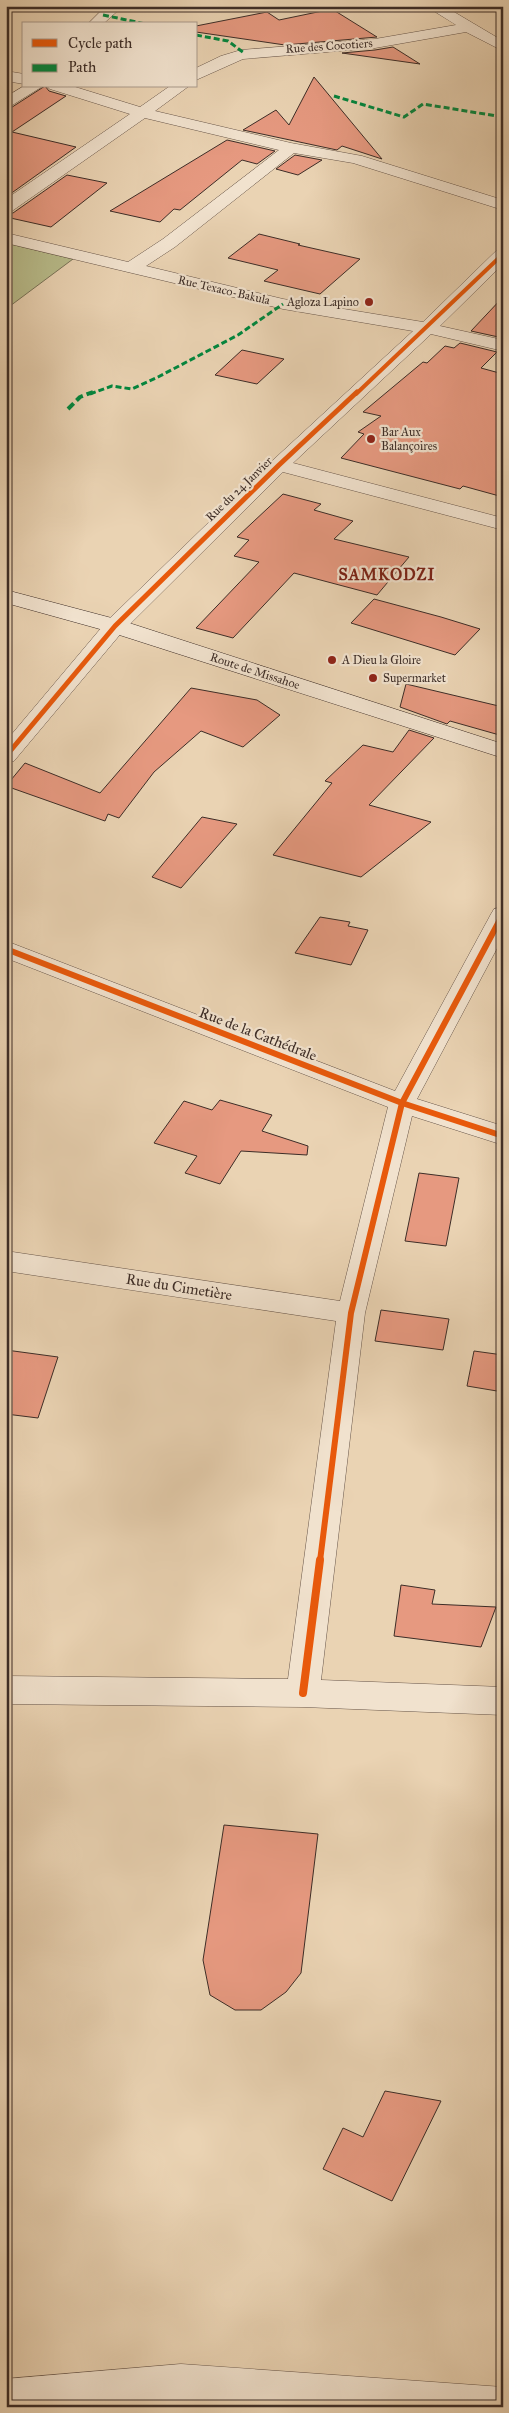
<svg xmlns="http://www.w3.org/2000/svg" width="509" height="2413" viewBox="0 0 509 2413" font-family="'IM FELL Great Primer',serif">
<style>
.green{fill:#b8bc8b;stroke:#7a7459}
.building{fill:#e69980;stroke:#3d2d27}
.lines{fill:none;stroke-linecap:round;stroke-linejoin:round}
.minor-casing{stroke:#68564a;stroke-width:1}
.secondary-casing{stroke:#3d2d27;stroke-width:1}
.minor{fill:#f1e2ce;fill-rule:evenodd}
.secondary{fill:#f1e2ce;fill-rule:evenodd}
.quiet-far1{stroke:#00873e;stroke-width:3;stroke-dasharray:6 3;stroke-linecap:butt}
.quiet{stroke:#00873e;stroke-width:4;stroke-dasharray:8 4;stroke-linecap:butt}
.cycleway-far3-casing{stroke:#f1e2ce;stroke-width:5.5}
.cycleway-far2-casing{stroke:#f1e2ce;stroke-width:8}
.cycleway-far1-casing{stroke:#f1e2ce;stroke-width:9}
.cycleway-casing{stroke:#f1e2ce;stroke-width:11}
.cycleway-far3{stroke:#e8590c;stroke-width:4}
.cycleway-far2{stroke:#e8590c;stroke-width:5}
.cycleway-far1{stroke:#e8590c;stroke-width:6}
.cycleway{stroke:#e8590c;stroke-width:8}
.poi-dot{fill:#8f2418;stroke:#f1e2ce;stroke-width:2}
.labels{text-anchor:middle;stroke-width:4.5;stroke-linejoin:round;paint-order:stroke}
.far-street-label{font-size:12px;fill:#3d2d27;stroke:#f1e2ce}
.far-poi-label{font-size:12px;fill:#3d2d27;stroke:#f1e2ce;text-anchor:start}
.street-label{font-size:15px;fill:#3d2d27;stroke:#f1e2ce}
.far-district-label{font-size:16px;font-weight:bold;letter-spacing:1px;fill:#7a1f14;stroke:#f1e2ce}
</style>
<rect width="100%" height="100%" fill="#ead3b3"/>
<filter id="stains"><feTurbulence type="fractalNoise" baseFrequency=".004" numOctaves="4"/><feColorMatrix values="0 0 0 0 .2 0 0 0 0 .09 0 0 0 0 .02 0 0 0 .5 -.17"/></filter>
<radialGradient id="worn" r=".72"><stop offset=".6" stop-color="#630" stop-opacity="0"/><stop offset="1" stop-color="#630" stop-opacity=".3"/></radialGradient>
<polygon class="green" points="6,243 73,259 6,309"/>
<g class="building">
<polygon points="332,9 377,37 285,45 196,32 196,26 267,12 279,20"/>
<polygon points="393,47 420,64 342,53 375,50"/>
<polygon points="314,77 382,159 342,146 337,150 243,130 276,110 289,125"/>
<polygon points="45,86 49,91 66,96 12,132 76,147 6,197 6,111"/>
<polygon points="227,140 275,151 257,164 242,160 180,210 174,209 160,222 110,211"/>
<polygon points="295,155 322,160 298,175 276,169"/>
<polygon points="67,175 107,183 51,227 6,217 6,214 13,213"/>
<polygon points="259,234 300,244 298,245 360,259 320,294 264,281 278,270 228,258"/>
<polygon points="503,297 503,338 471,331"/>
<polygon points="460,343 497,352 481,368 503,374 503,497 463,486 460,489 341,458 364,434 358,432 381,416 363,412 423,362 427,363 445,346 454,348"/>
<polygon points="242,350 284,359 257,384 215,375"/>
<polygon points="283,494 321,504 314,510 353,521 334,539 409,557 377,595 294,573 233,638 196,628 259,562 234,556 249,540 237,537"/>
<polygon points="374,599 441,617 480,629 455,655 351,623"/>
<polygon points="406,684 503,707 503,736 450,721 447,724 400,707"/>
<polygon points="191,688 257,700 280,715 243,747 201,731 154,772 119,818 108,814 105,821 6,786 25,763 100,793"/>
<polygon points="409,730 434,738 369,805 431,822 361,877 273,855 332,783 325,781 363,745 393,752"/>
<polygon points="202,817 237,824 181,888 152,877"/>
<polygon points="320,917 350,922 348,926 368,930 351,965 295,953"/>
<polygon points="220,1100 272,1115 262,1131 308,1146 307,1155 241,1151 220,1184 185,1173 197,1156 154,1143 184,1101 212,1110"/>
<polygon points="419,1173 459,1178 446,1246 405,1241"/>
<polygon points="381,1310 449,1319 443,1350 375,1341"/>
<polygon points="6,1350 58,1357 38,1418 6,1414"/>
<polygon points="474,1351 503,1355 503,1392 467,1386"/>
<polygon points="401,1585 435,1590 432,1604 496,1607 481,1647 394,1636"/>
<polygon points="224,1825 318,1834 301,1973 286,1992 261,2010 235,2010 210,1995 203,1960"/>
<polygon points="385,2091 441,2101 392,2201 323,2169 343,2128 363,2137"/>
</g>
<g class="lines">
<defs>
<g id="minor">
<polygon points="106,6 123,6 103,24 88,24"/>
<polygon points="426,6 444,6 503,41 503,51 466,32 375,48 243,59 196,80 196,68 221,56 241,50 375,39 456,25"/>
<polygon points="6,71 24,74 24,84 6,81"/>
<polygon points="24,86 43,86 6,109 6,97"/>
<polygon points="47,86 72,86 140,107 170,86 189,86 155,111 291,143 362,156 503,200 503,210 353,163 294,153 175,247 146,266 283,299 423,322 497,250 503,249 503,264 440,326 503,340 503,351 431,334 293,463 503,518 503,530 283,472 123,631 14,761 6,763 6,741 107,621 272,461 413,331 283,309 6,243 6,233 128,262 163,239 279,150 145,118 12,211 6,212 6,199 130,114 50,89"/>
<polygon points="503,907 503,937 417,1099 503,1126 503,1145 412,1116 365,1313 321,1680 503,1687 503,1715 303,1707 6,1704 6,1676 288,1679 336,1321 6,1271 6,1251 340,1301 388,1107 6,958 6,941 395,1091 491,914 494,909"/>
<polygon points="181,2364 503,2387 503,2407 218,2407 181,2404 151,2407 6,2407 6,2379"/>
</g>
<polygon id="secondary" points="6,590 123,621 503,744 503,758 107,631 6,603"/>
</defs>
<use href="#minor" class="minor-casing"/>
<use href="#secondary" class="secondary-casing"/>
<use href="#minor" class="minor"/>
<use href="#secondary" class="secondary"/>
<g class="quiet-far1">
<polyline points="103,15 146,24"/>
<polyline points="196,35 228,41 244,53"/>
<polyline points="334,96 404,117 423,104 503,117"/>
<polyline points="90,394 112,386 132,389 158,377 238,335 283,304"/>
</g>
<polyline class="quiet" points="68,409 80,397 93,392"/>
<defs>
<polyline id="cycleway-far3" points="356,394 503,254"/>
<polyline id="cycleway-far2" points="6,756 115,626 279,465 357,392"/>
<g id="cycleway-far1">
<polyline points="6,949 402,1103 503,1136"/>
<polyline points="320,1561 351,1313 402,1103 503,914"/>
</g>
<polyline id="cycleway" points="303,1693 320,1560"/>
</defs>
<use href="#cycleway-far3" class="cycleway-far3-casing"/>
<use href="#cycleway-far2" class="cycleway-far2-casing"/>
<use href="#cycleway-far1" class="cycleway-far1-casing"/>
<use href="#cycleway" class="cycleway-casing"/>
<use href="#cycleway-far3" class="cycleway-far3"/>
<use href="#cycleway-far2" class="cycleway-far2"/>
<use href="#cycleway-far1" class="cycleway-far1"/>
<use href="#cycleway" class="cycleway"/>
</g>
<g class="poi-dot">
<circle cx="369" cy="302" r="5"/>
<circle cx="371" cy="439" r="5"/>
<circle cx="332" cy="660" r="5"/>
<circle cx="373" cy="678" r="5"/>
</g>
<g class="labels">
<g class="far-street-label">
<text transform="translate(329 46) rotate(-4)" y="4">Rue des Cocotiers</text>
<text transform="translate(224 290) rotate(13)" y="4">Rue Texaco-Bakula</text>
<text transform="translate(239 489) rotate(-44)" y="4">Rue du 24 Janvier</text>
<text transform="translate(255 671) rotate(18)" y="4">Route de Missahoe</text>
</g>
<g class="far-poi-label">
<text x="359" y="306" text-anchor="end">Agloza Lapino</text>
<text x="381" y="436">Bar Aux<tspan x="381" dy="14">Balançoires</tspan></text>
<text x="342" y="664">A Dieu la Gloire</text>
<text x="383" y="682">Supermarket</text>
</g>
<g class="street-label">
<text transform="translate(258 1034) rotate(21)" y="5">Rue de la Cathédrale</text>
<text transform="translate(179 1287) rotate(9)" y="5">Rue du Cimetière</text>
</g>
<g class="far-district-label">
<text x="387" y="580">SAMKODZI</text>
</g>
</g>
<rect width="509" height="2413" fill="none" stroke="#ead3b3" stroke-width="25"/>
<rect x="8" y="8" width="494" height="2398" fill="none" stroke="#3d2d27" stroke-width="2.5"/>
<rect x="12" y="12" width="484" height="2388" fill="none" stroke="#3d2d27"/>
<rect x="22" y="22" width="175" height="65" fill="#f1e2ce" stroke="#a99a8b"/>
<rect x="32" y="39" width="25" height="8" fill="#e8590c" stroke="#a99a8b"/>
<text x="68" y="48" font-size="15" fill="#3d2d27">Cycle path</text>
<rect x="32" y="64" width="25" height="8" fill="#00873e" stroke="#a99a8b"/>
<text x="68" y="72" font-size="15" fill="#3d2d27">Path</text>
<rect width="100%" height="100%" filter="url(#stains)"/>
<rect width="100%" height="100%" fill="url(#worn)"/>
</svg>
